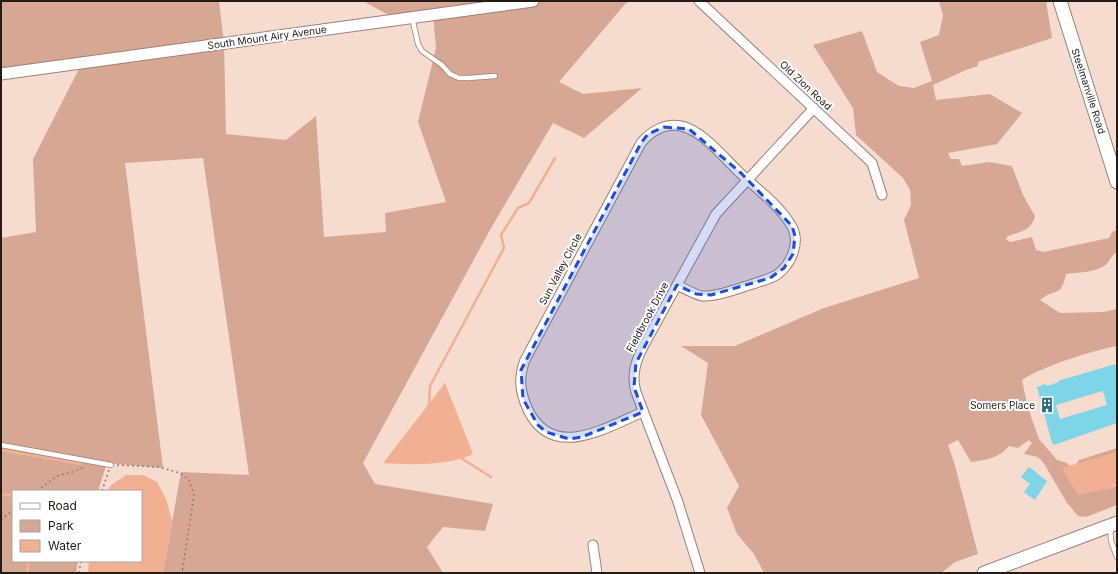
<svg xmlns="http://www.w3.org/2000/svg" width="1118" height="574" viewBox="0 0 1118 574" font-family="Inter,sans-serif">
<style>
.green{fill:#d6a893}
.water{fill:#f2b092}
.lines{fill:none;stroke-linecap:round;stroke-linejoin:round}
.stream{stroke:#f2b092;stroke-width:2.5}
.building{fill:#7dd5e7;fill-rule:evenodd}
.service-casing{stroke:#9a8277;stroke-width:6}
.minor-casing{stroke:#9a8277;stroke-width:11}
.tertiary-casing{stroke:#9a8277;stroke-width:13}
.secondary-casing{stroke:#9a8277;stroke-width:15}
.path{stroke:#8e7c73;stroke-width:1.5;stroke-dasharray:2 3;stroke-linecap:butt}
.service{stroke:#fff;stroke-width:4.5}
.minor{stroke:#fff;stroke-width:9}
.tertiary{stroke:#fff;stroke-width:11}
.secondary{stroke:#fff;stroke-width:13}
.marked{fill:#1d4ed8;fill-opacity:0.2;stroke:#1d4ed8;stroke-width:3;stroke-dasharray:8 5;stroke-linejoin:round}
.labels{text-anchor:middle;stroke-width:4;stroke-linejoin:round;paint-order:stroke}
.street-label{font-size:10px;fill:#241b16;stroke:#fff}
.poi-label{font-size:10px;fill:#241b16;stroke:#fff;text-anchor:end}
</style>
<rect width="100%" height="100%" fill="#f6dbcf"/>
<g class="green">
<polygon points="1,1 219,1 224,43 226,134 286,140 316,116 324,237 386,232 385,213 446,202 418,122 436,48 433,13 398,20 363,1 634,1 626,3 559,82 583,94 642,88 584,138 553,123 491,228 363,463 375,484 493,504 485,531 443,527 427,547 443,573 163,573 181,472 249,475 203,158 125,163 163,468 107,463 98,491 13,491 13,561 78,561 76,573 1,573 1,238 36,232 33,159 82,63 1,75"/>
<path d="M939,1H1046L1052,38L978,62V66L966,70L933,85L936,100L990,94L1022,113L997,144L948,153L951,159H959L962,166L989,162L1012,166L1023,195L1035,216C1032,230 1020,232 1008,236L1006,239L1010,242L1032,237L1036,250L1044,252L1109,238L1112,232L1117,230V252C1111,255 1110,262 1104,266C1093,273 1078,272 1066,274C1060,300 1057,286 1040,300L1060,313L1103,312L1117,309V346C1091,351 1043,366 1022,380L1028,408L1039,439L1057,460L1067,463L1071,467L1079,494L1117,485V505L1086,517L1078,516L1067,503L1043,462L1038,457L1024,454L1032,443L1029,440L1018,448L1009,446C1000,458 986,460 971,462L958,440L948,445L954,462L978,554L955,562L941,573H764L754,554L737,534L727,508L739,486L701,415L708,363L681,346H735L824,308L919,278L904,220L911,205L910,190L903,178L856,135L853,108L813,45L862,31L877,72L899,86L914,88L932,81L920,42L939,35L943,15Z"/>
<polygon points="1117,448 1117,452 1073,468 1079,460"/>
</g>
<g class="water">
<path d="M445,383L473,454C449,466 410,465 383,463Z"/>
<polygon points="1117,452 1117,484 1113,485 1114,488 1077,494 1062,468"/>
<polygon points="126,475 143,475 157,482 166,499 172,521 163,573 88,573 89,561 141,561 141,491 108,491 110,486"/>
</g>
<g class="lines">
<g class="stream">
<polyline points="429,406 430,386 504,248 501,235 518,208 529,203 555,158"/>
<polyline points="1,450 81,464"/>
<polyline points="461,458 491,477"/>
<polyline points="1,494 13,496"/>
<polyline points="27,573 29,561"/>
</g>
</g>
<g class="building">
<path d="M1115,364L1117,371V423L1054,445L1052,443L1037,387L1046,384L1047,386L1059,382L1058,381ZM1103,391L1107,405L1060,419L1056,405Z"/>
<polygon points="1029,467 1047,481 1035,500 1024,492 1030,484 1021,477"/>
</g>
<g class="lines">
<defs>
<g id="service">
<polyline points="412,17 418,44 422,51 442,65 450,74 459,78 468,78 495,76"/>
<polyline points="1,445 111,465"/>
<polyline points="1110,527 1111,541 1117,557"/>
</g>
<g id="minor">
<polyline points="699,1 872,163 882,195"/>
<path d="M643,412C605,428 553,461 528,410C520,392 518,378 525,360L641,143C651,131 665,123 681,126C702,130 725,159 740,173C757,189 779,205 791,225C801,241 792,263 778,274C771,279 761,281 753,284C738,288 718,297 702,296C694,294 685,289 677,285"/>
<polyline points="593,545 597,573"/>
<path d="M700,573L678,502L636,392C631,375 636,360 644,345L716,214L814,108"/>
</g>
<polyline id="tertiary" points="1,74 533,1"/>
<g id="secondary">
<polyline points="1060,1 1117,182"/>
<polyline points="984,573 1117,523"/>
</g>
</defs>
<use href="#service" class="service-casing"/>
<use href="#minor" class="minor-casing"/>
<use href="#tertiary" class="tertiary-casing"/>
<use href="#secondary" class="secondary-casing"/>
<g class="path">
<polyline points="117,465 159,467 180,473 189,480 194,495 182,573"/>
<polyline points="37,491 57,476 76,471 84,467"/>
<polyline points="102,491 109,470"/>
<polyline points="1,520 13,510"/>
<polyline points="79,573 81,561"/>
</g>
<use href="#service" class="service"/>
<use href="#minor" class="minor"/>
<use href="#tertiary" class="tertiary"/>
<use href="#secondary" class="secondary"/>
</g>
<path class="marked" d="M664,127L689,129L741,173L792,226L795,236L793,254L784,268L770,278L711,295L696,294L677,285L636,363L634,387L643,412L582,437L569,439L546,432L538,425L523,399L521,370L641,143L648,134Z"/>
<defs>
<symbol id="building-bare" viewBox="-9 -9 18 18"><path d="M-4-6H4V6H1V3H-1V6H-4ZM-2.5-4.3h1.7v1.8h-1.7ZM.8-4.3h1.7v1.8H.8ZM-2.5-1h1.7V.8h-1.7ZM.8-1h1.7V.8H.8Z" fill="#286f7c" stroke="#fff" stroke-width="2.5" paint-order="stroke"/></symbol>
</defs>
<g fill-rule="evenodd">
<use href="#building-bare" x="1036" y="394" width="22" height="22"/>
</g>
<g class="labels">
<g class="street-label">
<text transform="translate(267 37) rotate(-8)" y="4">South Mount Airy Avenue</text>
<text transform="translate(806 85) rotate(43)" y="4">Old Zion Road</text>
<text transform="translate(1089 91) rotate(72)" y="4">Steelmanville Road</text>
<text transform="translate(560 269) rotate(-62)" y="4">Sun Valley Circle</text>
<text transform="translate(647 317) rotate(-62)" y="4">Fieldbrook Drive</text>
</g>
<g class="poi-label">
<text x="1035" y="409">Somers Place</text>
</g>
</g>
<rect width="1118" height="574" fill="none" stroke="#241b16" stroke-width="4"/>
<rect x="12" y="490" width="130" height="72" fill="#ffffff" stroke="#a7a4a2"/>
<rect x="20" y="503" width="20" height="6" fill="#ffffff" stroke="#a7a4a2"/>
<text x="48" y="510" font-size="12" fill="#241b16">Road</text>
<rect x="20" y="520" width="20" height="12" fill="#d6a893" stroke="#a7a4a2"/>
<text x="48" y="530" font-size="12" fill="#241b16">Park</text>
<rect x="20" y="540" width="20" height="12" fill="#f2b092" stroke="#a7a4a2"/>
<text x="48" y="550" font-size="12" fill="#241b16">Water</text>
</svg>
